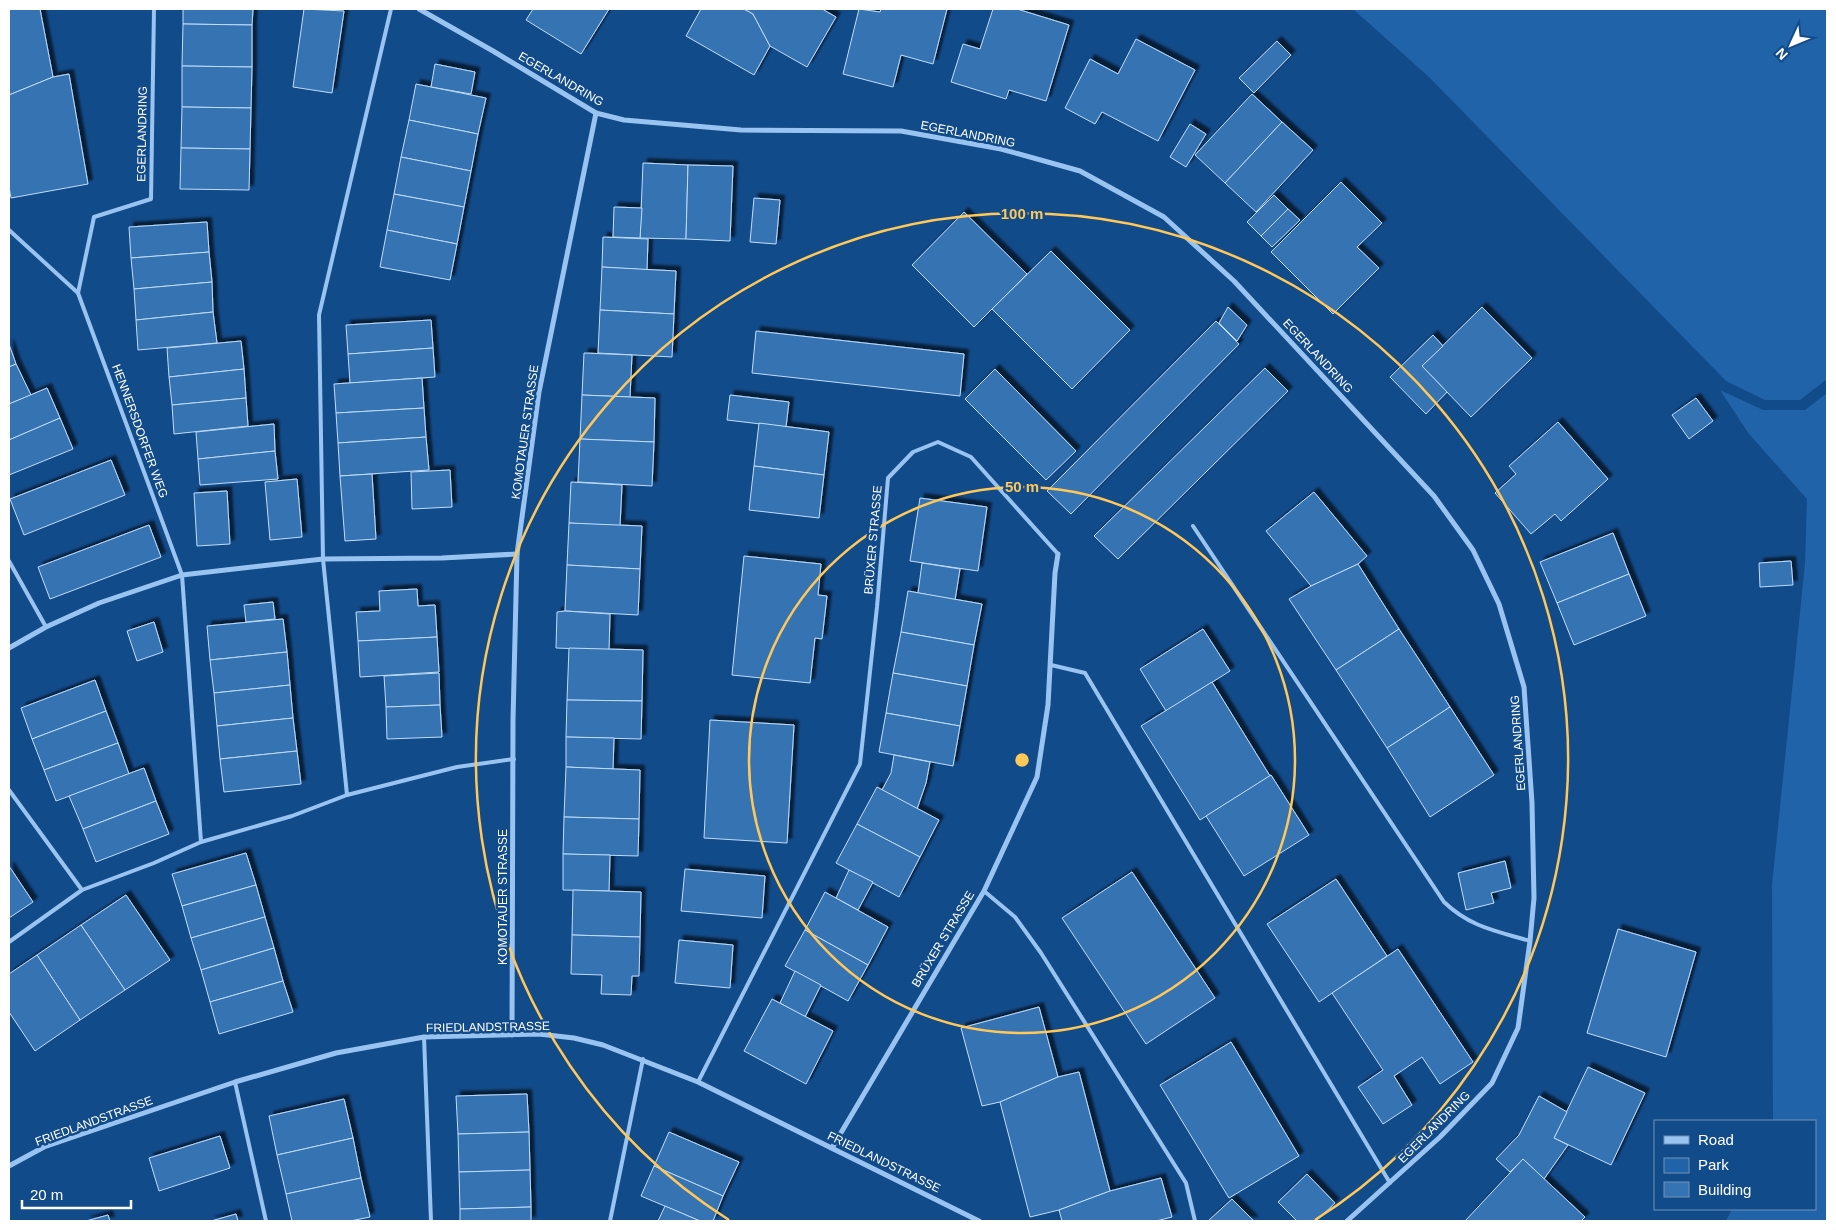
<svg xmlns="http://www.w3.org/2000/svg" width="1836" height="1230" viewBox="0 0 1836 1230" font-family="Arial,sans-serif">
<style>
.green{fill:#2163a8}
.building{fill:#3673b2;stroke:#bfddfc;filter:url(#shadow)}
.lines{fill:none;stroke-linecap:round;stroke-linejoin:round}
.lane{stroke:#99c4f1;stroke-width:4}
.street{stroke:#99c4f1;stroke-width:5}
.ring{fill:none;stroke:#ffc858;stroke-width:2.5}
.labels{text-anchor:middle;stroke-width:5;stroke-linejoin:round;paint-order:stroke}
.street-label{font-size:12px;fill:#fff;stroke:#124b8a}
.centre{fill:#ffc858;stroke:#124b8a;stroke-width:2.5}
.ring-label{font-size:15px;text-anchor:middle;font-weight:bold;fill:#ffc858;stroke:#124b8a;stroke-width:5;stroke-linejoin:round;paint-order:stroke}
</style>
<defs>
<filter id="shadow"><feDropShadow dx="4.5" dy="-4.5" stdDeviation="1" flood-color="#0009"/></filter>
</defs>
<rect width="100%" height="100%" fill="#124b8a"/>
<g class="green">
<polygon points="1353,9 1827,9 1827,379 1800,400 1765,400 1726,381 1429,77"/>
<polygon points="1720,390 1763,410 1805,410 1827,393 1827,1221 1726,1221 1732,1209 1815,1209 1815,1121 1773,1121 1772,885 1805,564 1807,499 1749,434"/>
</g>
<g class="building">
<polygon points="9,9 40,9 53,77 9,95"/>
<polygon points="183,9 253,9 252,25 183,24"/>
<polygon points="304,9 344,11 332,93 293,87"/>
<polygon points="533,9 609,9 581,54 526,20"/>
<polygon points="701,9 744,9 753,14 770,46 754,75 686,36"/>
<polygon points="744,9 822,9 836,17 807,67 770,46 753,14"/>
<polygon points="859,9 880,12 881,9 947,9 933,64 901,55 893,87 843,74"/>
<polygon points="993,9 1017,9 1069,25 1046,101 1009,90 1006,99 951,82 963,44 980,49"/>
<polygon points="183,24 252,25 252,67 182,66"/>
<polygon points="1136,39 1195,70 1158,141 1102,112 1095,124 1065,108 1090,59 1118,74"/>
<polygon points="1277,41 1291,55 1254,93 1239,78"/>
<polygon points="435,64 475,72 471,94 431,87"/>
<polygon points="182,66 252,67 251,108 182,107"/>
<polygon points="69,74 88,184 11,198 9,187 9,95 53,77"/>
<polygon points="416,84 486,98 478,134 409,120"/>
<polygon points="1252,94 1282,122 1225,183 1195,155"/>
<polygon points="182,107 251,108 250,149 181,148"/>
<polygon points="409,120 478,134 471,171 401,157"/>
<polygon points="1282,122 1313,150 1256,212 1225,183"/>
<polygon points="1190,124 1206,134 1186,167 1170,157"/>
<polygon points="181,148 250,149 249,190 180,189"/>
<polygon points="401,157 471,171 464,207 394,194"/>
<polygon points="643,163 688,165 686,239 640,238"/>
<polygon points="688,165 733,166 730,241 686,239"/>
<polygon points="1341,182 1382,223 1357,247 1379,268 1333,314 1271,252"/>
<polygon points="394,194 464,207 457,244 387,230"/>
<polygon points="1274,195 1288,209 1261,236 1247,222"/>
<polygon points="754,198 780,200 776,244 750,242"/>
<polygon points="614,207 642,208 640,238 613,237"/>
<polygon points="1288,209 1300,220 1272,247 1261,236"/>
<polygon points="964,212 1027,274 974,327 912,265"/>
<polygon points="207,222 209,252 131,258 129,227"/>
<polygon points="387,230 457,244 450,280 380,267"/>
<polygon points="603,237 648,239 647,270 602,267"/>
<polygon points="1051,251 1130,330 1072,389 992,309"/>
<polygon points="209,252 212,282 134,289 131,258"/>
<polygon points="602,267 676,271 674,314 600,310"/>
<polygon points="212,282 213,312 136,320 134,289"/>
<polygon points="1228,307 1247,325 1237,341 1219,323"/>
<polygon points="1482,307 1532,358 1471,417 1422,366"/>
<polygon points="600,310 674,314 672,357 598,353"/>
<polygon points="213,312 217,343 138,350 136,320"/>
<polygon points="431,320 433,348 348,354 346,325"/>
<polygon points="1216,321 1239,344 1071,514 1047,491"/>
<polygon points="756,331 964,354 960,396 752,373"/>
<polygon points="1433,335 1443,346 1422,366 1447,392 1426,414 1390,377"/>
<polygon points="241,341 244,369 169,377 167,348"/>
<polygon points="9,344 16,364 9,367"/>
<polygon points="433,348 435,377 350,383 348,354"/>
<polygon points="584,353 632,355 630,397 582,395"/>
<polygon points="16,364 31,395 9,404 9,367"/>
<polygon points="1265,368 1288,391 1118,559 1094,536"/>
<polygon points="244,369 246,398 172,405 169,377"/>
<polygon points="995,369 1076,451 1046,480 965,399"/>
<polygon points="422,378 424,408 336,413 334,384"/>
<polygon points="47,388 60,418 9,440 9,404"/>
<polygon points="582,395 655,398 654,442 580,439"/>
<polygon points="730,395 789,402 786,427 727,420"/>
<polygon points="246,398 248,426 174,434 172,405"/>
<polygon points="1696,398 1713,421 1689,439 1672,415"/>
<polygon points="424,408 426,437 338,443 336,413"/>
<polygon points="60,418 73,449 9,475 9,440"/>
<polygon points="1558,422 1608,479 1561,521 1555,514 1531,534 1495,493 1516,474 1509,466"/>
<polygon points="759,423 829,432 824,475 754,466"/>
<polygon points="274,424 275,451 198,459 196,432"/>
<polygon points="426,437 429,470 340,476 338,443"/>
<polygon points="580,439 654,442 652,486 578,482"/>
<polygon points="275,451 278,479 200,485 198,459"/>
<polygon points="111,460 125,495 24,535 10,499"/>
<polygon points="754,466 824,475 819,518 749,510"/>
<polygon points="450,470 452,507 412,509 411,472"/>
<polygon points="372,474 376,539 345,541 340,476"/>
<polygon points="297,479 302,537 270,540 265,482"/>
<polygon points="571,482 622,485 620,526 569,523"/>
<polygon points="227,491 230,544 197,546 194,493"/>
<polygon points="1314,492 1367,556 1358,564 1311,586 1266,531"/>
<polygon points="920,498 987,507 978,571 910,561"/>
<polygon points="569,523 642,526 640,569 567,565"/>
<polygon points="149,525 161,557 50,599 38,567"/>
<polygon points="1613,533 1629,574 1557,603 1540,562"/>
<polygon points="744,556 821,564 818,595 827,596 822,639 815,638 810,683 732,675"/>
<polygon points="1791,561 1793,585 1760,587 1759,563"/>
<polygon points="922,563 960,569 955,600 918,593"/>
<polygon points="1358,564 1399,629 1336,670 1289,599 1311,586"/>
<polygon points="567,565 640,569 638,615 565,611"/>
<polygon points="1629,574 1646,616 1574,645 1557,603"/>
<polygon points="417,589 418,606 435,605 437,637 358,641 356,612 380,611 379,591"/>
<polygon points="908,591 982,604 974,645 901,632"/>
<polygon points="273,602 275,619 246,622 244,605"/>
<polygon points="565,611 610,614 609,650 556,648 557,612"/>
<polygon points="283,619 287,652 210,660 207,626"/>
<polygon points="154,622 163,652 137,661 127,631"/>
<polygon points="1203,629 1230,671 1166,711 1140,669"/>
<polygon points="1399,629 1450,707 1387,748 1336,670"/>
<polygon points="901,632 974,645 967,686 893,673"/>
<polygon points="437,637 439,672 360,677 358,641"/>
<polygon points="569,648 643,650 642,701 567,700"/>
<polygon points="287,652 290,685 214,693 210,660"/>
<polygon points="439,673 440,705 386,707 384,676"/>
<polygon points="893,673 967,686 960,726 886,713"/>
<polygon points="95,680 106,711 32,739 21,708"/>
<polygon points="1212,682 1270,776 1200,820 1141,726"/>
<polygon points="290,685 293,718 217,726 214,693"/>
<polygon points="567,700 642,701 641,739 566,737"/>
<polygon points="440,705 442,737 387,739 386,707"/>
<polygon points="1450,707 1494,775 1430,817 1387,748"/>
<polygon points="106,711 118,743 44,770 32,739"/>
<polygon points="886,713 960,726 953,766 879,752"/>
<polygon points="293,718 297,751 220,759 217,726"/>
<polygon points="710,720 794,725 787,843 704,838"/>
<polygon points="566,737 614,738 613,769 566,767"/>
<polygon points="118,743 129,774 56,801 44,770"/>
<polygon points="297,751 301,784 224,792 220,759"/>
<polygon points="894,755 930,762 926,783 917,809 882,790 891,773"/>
<polygon points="566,767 640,770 639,819 564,817"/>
<polygon points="144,768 156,801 83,829 69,796"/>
<polygon points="1271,775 1309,835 1244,876 1206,816"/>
<polygon points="877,787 939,820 920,857 857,824"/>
<polygon points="156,801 169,834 96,862 83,829"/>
<polygon points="564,817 639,819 638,856 563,854"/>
<polygon points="857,824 920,857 899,897 836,863"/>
<polygon points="246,853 256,885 182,906 172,874"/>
<polygon points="563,854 610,855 609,891 563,890"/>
<polygon points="1505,861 1511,888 1491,893 1494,903 1466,910 1458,873"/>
<polygon points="9,866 33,902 9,918"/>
<polygon points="685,869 765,876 762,918 681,911"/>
<polygon points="849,870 873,882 858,910 836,898"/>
<polygon points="1132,872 1215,998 1146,1044 1062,918"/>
<polygon points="1336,879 1387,956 1319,1002 1267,924"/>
<polygon points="256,885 265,917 191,938 182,906"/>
<polygon points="573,890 641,892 640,937 572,935"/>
<polygon points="825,892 888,927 868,965 805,930"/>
<polygon points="126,895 170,960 125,990 81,925"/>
<polygon points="265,917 274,948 201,970 191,938"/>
<polygon points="81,925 125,990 80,1020 37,955"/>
<polygon points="1618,929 1696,952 1666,1057 1587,1033"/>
<polygon points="805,930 868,965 848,1001 785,966"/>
<polygon points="572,935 640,937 639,976 632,976 631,995 601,994 602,975 571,974"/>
<polygon points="679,940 733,945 730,988 675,983"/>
<polygon points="274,948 283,981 210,1002 201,970"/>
<polygon points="1398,949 1473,1062 1440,1084 1422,1057 1394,1076 1412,1105 1383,1124 1358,1087 1383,1070 1332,993"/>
<polygon points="37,955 80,1020 35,1051 9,1012 9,974"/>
<polygon points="795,971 821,985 805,1017 780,1003"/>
<polygon points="283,981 293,1012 219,1034 210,1002"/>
<polygon points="772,999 833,1031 806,1084 744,1051"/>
<polygon points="1039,1007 1058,1077 1000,1102 982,1106 961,1028"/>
<polygon points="1231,1042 1299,1156 1229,1198 1160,1085"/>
<polygon points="1588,1067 1645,1093 1611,1165 1554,1138"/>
<polygon points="1079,1072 1110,1191 1059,1210 1030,1217 1000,1102 1058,1077"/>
<polygon points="527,1094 529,1132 458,1134 456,1096"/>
<polygon points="1539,1096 1567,1112 1554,1138 1568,1145 1544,1179 1523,1159 1510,1172 1496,1159 1519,1135"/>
<polygon points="344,1099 353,1138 277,1155 269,1116"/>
<polygon points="529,1132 530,1170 459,1172 458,1134"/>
<polygon points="669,1132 739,1162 723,1196 654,1166"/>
<polygon points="220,1136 230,1168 159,1191 149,1158"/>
<polygon points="353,1138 361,1178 286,1194 277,1155"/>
<polygon points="1523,1159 1585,1217 1581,1221 1465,1221"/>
<polygon points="654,1166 723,1196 713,1221 700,1221 641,1196"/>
<polygon points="530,1170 531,1207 460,1209 459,1172"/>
<polygon points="1307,1174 1335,1203 1316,1221 1297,1221 1278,1202"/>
<polygon points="361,1178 370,1217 350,1221 292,1221 286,1194"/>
<polygon points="1161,1178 1172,1217 1156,1221 1062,1221 1059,1210 1110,1191"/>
<polygon points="1232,1199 1254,1221 1208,1221"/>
<polygon points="665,1206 700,1221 658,1221"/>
<polygon points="531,1207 531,1221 460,1221 460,1209"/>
<polygon points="236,1214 238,1221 211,1221"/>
<polygon points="108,1215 110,1221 86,1221"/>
</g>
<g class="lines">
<g class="lane">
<polyline points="9,230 78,293 182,575 201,842"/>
<polyline points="78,293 94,217 151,199 154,9"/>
<path d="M1193,526L1444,902C1470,927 1496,931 1530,941"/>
<polyline points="9,561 46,627"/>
<polyline points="1051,665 1085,673 1390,1183"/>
<polyline points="9,790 82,890"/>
<polyline points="347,795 323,559 319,315 391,9"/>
<polyline points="984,891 1015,917 1041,953 1186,1183 1195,1221"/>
<polyline points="9,942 82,890 154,863 201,842 292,816 347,795 457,767 514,759"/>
<polyline points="424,1037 431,1221"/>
<polyline points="235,1082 266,1221"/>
<polyline points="698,1082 860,764 877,607 888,478 913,452 938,442 971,457 1058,554"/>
<polyline points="610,1221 643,1059"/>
</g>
<g class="street">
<polyline points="419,9 493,51 596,113 624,120 741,130 901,131 1001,149 1080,171 1164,217 1234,281 1434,496 1473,550 1499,604 1524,687 1532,803 1534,898 1530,941 1518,1028 1492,1083 1440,1137 1347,1221"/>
<polyline points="9,648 46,627 99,603 182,575 323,559 442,558 517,554"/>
<polyline points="512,1035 513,720 517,554 539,392 596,113"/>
<polyline points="832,1148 984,891 1037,777 1048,705 1055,573 1058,554"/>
<polyline points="9,1166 44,1147 235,1082 336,1053 424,1037 539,1034 574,1038 603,1045 698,1082 979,1221"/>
</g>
</g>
<g class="ring">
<circle cx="1022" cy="760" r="273"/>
<path d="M729 1220A546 546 0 1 1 1315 1220"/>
</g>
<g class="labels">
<g class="street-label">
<text transform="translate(561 79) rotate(30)" y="4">EGERLANDRING</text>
<text transform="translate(142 134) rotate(-89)" y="4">EGERLANDRING</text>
<text transform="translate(968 134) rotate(11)" y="4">EGERLANDRING</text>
<text transform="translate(1318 356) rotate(47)" y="4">EGERLANDRING</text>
<text transform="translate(140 431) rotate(70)" y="4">HENNERSDORFER WEG</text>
<text transform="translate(525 432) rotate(-82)" y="4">KOMOTAUER STRASSE</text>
<text transform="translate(873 540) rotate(-85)" y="4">BRÜXER STRASSE</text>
<text transform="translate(1518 743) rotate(-94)" y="4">EGERLANDRING</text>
<text transform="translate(503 897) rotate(-90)" y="4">KOMOTAUER STRASSE</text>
<text transform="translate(943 939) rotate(-59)" y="4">BRÜXER STRASSE</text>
<text transform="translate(488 1027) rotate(-1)" y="4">FRIEDLANDSTRASSE</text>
<text transform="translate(94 1121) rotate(-20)" y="4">FRIEDLANDSTRASSE</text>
<text transform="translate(1434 1127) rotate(-45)" y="4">EGERLANDRING</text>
<text transform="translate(884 1162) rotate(26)" y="4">FRIEDLANDSTRASSE</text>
</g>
</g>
<circle cx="1022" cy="760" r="8" class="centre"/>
<g class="ring-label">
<text x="1022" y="219">100 m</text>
<text x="1022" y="492">50 m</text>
</g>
<rect width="1836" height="1230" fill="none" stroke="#ffffff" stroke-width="20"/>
<rect x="1654" y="1120" width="162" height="90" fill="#124b8a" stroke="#7193b9"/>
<rect x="1664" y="1136" width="25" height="8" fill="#99c4f1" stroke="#7193b9"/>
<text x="1698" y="1145" font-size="15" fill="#ffffff">Road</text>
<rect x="1664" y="1158" width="25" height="15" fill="#2163a8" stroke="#7193b9"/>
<text x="1698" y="1170" font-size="15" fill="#ffffff">Park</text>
<rect x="1664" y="1182" width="25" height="15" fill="#3673b2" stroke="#7193b9"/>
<text x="1698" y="1195" font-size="15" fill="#ffffff">Building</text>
<g transform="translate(1791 45) rotate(226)" stroke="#124b8a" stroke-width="4" paint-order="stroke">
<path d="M0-4L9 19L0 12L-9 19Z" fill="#ffffff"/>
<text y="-8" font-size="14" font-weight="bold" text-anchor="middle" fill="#ffffff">N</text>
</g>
<path d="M22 1200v8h109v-8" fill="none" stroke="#ffffff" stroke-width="2.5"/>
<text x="30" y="1200" font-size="15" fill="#ffffff" stroke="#124b8a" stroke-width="4" paint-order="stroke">20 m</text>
</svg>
